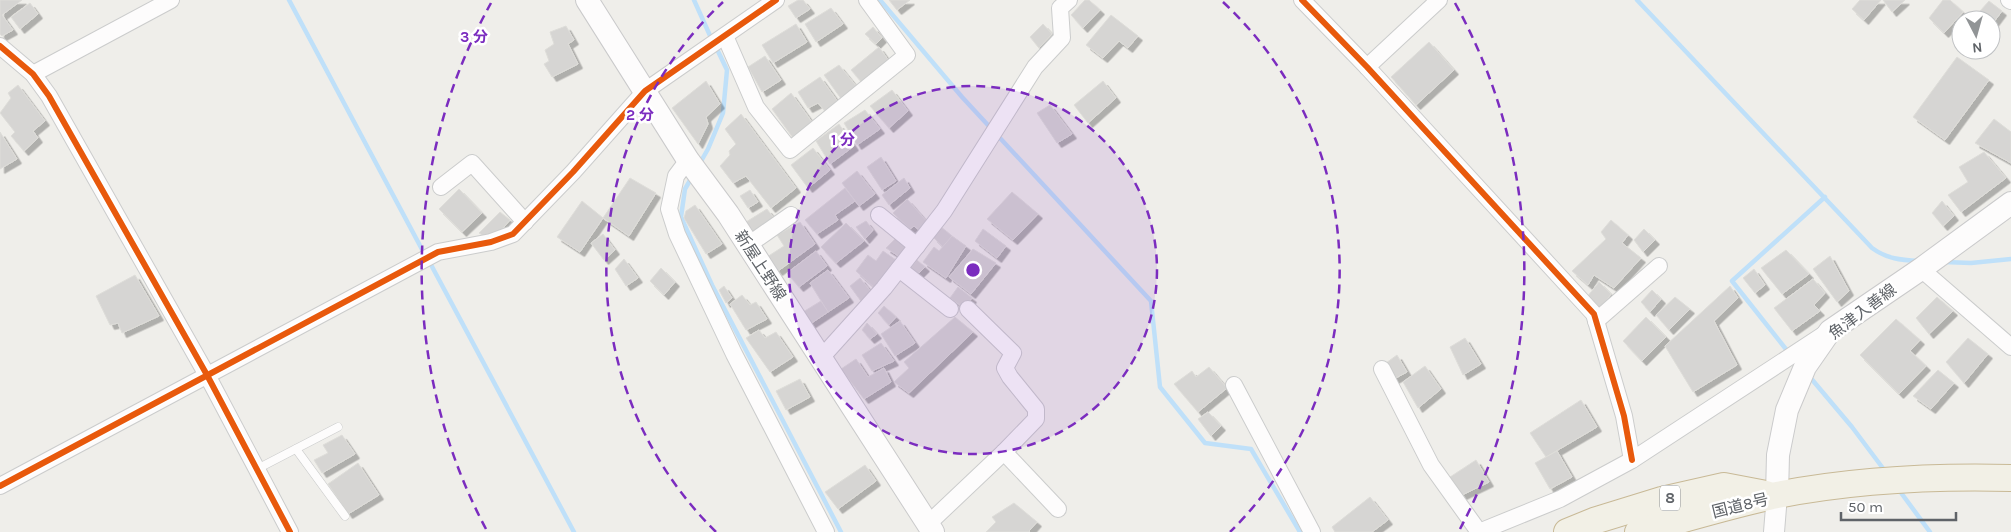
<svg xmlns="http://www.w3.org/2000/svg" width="2011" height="532" viewBox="0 0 2011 532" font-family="Karla,'Noto Sans JP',sans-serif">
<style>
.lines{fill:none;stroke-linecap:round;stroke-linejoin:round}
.stream{stroke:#bfe0f9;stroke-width:4.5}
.building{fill:#d6d5d3;stroke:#deddd9;filter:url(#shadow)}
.service-casing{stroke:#cbcccc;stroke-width:9}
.minor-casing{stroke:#cbcccc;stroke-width:18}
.tertiary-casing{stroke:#cbcccc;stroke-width:22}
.secondary-casing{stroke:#cacacb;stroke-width:24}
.trunk-casing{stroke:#c8b996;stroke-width:28}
.service{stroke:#fdfcfc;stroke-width:8}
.minor{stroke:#fdfcfc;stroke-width:16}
.tertiary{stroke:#fdfcfc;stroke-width:20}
.secondary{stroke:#fdfcfc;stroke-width:22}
.trunk{stroke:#f2f0e6;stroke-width:26}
.cycleway-casing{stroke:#fff;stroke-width:9}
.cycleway{stroke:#e8590c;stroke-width:6}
.ring{fill:none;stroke:#7b2cbf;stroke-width:2.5;stroke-dasharray:9 6}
.labels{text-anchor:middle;stroke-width:5;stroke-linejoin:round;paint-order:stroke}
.shield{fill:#fff;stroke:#8f9295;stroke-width:1}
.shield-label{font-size:15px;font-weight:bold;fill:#5f6368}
.street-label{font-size:16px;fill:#5f6368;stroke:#fff}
.centre{fill:#7b2cbf;stroke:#fff;stroke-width:2.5}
.ring-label{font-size:15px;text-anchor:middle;font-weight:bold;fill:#7b2cbf;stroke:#fff;stroke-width:5;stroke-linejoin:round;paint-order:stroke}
</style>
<defs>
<filter id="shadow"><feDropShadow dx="4.5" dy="4.5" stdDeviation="0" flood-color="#0004"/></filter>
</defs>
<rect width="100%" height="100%" fill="#efeeea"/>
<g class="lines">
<g class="stream">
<polyline points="289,0 425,255"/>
<polyline points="694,0 712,40"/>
<polyline points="880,0 962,97 1151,301 1160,387 1205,443 1251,449 1300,532"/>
<path d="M1637,0L1872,248C1887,259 1901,260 1919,261"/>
<polyline points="700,163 708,149 723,113 727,70 716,47"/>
<polyline points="692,177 685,189 681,217 712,285 841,532"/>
<polyline points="429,261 574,532"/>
<polyline points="1944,262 1971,263 2011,259"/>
<polyline points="1789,353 1732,281 1825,197"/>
<polyline points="1809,376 1852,427 1885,471"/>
<polyline points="1899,490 1930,532"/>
</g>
</g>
<g class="building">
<polygon points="0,0 22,0 2,15 13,30 2,36 0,34"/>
<polygon points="798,0 803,0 810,9 796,18 788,6"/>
<polygon points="889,0 910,0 897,10"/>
<polygon points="1085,0 1089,0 1100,10 1083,28 1071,15"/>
<polygon points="1860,0 1881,0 1864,20 1852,9"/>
<polygon points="1883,0 1905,0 1892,12"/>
<polygon points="1943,0 1950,0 1963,12 1944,33 1929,18"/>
<polygon points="1989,1 2002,11 1993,23 1980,11"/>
<polygon points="30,3 38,14 20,29 11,17"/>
<polygon points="831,8 843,24 816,42 805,24"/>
<polygon points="1980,11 1985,17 1983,20 1972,20"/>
<polygon points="1111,15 1138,36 1128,48 1119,41 1103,58 1086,45"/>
<polygon points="796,24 807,42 773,63 762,45"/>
<polygon points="1043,24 1052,34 1039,48 1030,37"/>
<polygon points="566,26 574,40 568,44 578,64 552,77 544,64 549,61 545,50 554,44 550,32"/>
<polygon points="873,27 882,38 876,44 865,34"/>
<polygon points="1429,42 1454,70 1416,105 1391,77"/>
<polygon points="879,47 889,61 863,84 851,70"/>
<polygon points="765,56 781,80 762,92 748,67"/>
<polygon points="1957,57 1989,80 1945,140 1913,117"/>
<polygon points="839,65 857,87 842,100 824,75"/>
<polygon points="820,77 838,102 826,112 818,103 808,108 798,92"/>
<polygon points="706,81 720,104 706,117 708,124 698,144 672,108"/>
<polygon points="1103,81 1116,98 1088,123 1074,105"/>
<polygon points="18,85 45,121 33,131 38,138 24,151 11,136 15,132 0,113 11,98 8,93"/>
<polygon points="892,90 908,111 889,128 870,106"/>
<polygon points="791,93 812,122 793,138 772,109"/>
<polygon points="1050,105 1072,134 1057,143 1037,113"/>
<polygon points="865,110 880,129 857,145 844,123"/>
<polygon points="741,114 796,188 771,208 746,176 733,183 720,166 730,155 729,151 736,144 725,129"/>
<polygon points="1994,119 2011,132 2011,163 1975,143"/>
<polygon points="839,124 854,146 830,164 816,141"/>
<polygon points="0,132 17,159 0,169"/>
<polygon points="813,148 830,170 808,188 791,165"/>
<polygon points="1984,152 2006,178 1961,212 1948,195 1968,182 1959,167"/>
<polygon points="881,157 896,181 882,190 867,167"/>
<polygon points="857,171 875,194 859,206 842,183"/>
<polygon points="630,178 656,193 629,236 603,218"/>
<polygon points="904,178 910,188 889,205 882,195"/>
<polygon points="845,188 855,201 835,215 838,220 817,234 805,220"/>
<polygon points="459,189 482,213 462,232 439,209"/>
<polygon points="750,190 758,202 748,208 740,196"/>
<polygon points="1012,192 1038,214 1013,240 987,219"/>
<polygon points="907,199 928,223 919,230 914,226 910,229 893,213"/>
<polygon points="582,201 603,218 580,252 557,237"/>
<polygon points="1942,201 1954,216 1943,226 1932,213"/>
<polygon points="695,205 722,244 706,254 684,218 686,211"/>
<polygon points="767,209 776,221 755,234 746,222"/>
<polygon points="500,212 510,220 499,233 487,238 479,233"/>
<polygon points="1611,220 1628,235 1622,243 1641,258 1614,288 1594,275 1588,285 1572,271 1606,239 1601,232"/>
<polygon points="866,221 873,230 865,239 856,227"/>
<polygon points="800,222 815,244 778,271 767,257 784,246 777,235"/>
<polygon points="846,223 864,241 836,263 821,247"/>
<polygon points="940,226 952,236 943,247 933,237"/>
<polygon points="983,229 1006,246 997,258 975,241"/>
<polygon points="1644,229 1655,240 1643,252 1634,240"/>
<polygon points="603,234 615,250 604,260 591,243"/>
<polygon points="952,236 966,246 946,278 923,262 934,247 939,251"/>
<polygon points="895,239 906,248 900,257 886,248"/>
<polygon points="973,249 996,263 971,294 949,277"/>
<polygon points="1786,250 1809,274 1782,294 1761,268"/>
<polygon points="816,251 827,266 799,287 787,273"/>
<polygon points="883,251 896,260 875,288 856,271 868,255 876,261"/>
<polygon points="1830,256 1849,291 1837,302 1813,269"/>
<polygon points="624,259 638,278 626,286 615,269"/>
<polygon points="917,260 925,267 917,275 910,269"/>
<polygon points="661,268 675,282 664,295 650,281"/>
<polygon points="1754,269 1765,285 1755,293 1743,278"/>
<polygon points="828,270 849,298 828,312 810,283"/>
<polygon points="135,275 159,316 122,333 118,323 110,325 96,296"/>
<polygon points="860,278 872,293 863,304 850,286"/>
<polygon points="1813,279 1825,293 1814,305 1820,311 1792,331 1774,308"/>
<polygon points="1599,282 1611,294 1600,310 1587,297"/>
<polygon points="724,286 732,298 726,303 719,290"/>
<polygon points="1730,286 1738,298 1714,321 1737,365 1693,392 1665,346"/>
<polygon points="958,287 972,298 964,308 950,298"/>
<polygon points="1652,290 1661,299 1650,312 1641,302"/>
<polygon points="742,295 750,305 756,302 767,319 746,330 730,304"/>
<polygon points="1675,297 1690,309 1669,330 1656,315"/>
<polygon points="1937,297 1953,311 1929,334 1916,318"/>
<polygon points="821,301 828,312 810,324 803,312"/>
<polygon points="884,306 896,317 889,325 878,313"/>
<polygon points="955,317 973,332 909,393 894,382 909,368 904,362"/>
<polygon points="1646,317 1666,337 1642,361 1623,341"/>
<polygon points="1896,319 1920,340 1910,351 1926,366 1899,394 1860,355"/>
<polygon points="900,321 915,343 895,356 881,334"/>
<polygon points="867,323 877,334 870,339 862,330"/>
<polygon points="759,330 765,338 776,332 793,357 770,372 746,338"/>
<polygon points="1465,338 1481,364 1463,375 1450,347"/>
<polygon points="1968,338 1988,354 1964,383 1946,362"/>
<polygon points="881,343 894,361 872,371 862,355"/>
<polygon points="1397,355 1407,372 1394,379 1386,363"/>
<polygon points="856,359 868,377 884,368 891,382 864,399 841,369"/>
<polygon points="1425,366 1441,389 1418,408 1403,382"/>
<polygon points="1209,367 1227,388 1198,412 1174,384 1192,371 1196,377"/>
<polygon points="1938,370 1954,383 1931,409 1913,396"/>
<polygon points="800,379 810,397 786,410 776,391"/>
<polygon points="1581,400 1597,427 1546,457 1530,433"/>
<polygon points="1208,412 1221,426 1211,436 1198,419"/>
<polygon points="342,435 355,454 322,473 314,460 328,453 323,445"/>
<polygon points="1557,451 1572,477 1550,489 1535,463"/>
<polygon points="1476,460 1489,482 1462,495 1450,477"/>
<polygon points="358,463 379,495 348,514 328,484"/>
<polygon points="865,465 876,481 838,509 825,492"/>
<polygon points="1370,497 1388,520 1372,532 1335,532 1332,527"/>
<polygon points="1014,503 1037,522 1029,531 1030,532 986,532 996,522 992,517"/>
</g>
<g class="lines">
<defs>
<g id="service">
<polyline points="296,449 345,516"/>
<polyline points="257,469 338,427"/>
</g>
<g id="minor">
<polyline points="1302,0 1367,67 1594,314 1624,416 1632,460"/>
<polyline points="2009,0 2011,1"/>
<polyline points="725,36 756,107 790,150 907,55 867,0"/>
<polyline points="0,46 33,74 49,96 207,375 290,532"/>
<polyline points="1367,67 1439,0"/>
<polyline points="33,74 171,0"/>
<polyline points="688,160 676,176 669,209 677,234 734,354 826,532"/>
<polyline points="441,187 472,163 525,222"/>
<polyline points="879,215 917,246"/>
<polyline points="748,245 791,215"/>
<polyline points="899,269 950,309"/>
<polyline points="1921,269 2011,347"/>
<polyline points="1596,321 1659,266"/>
<polyline points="821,358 884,288 944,211 1035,67 1062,38 1060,8 1069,0"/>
<polyline points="1382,369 1431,465 1479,532"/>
<polyline points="1234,385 1312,532"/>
<polyline points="1004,452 1058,509"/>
<polyline points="0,486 438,252 491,242 513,234 573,172 645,91 776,0"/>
<polyline points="928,524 1004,452 1036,419 1036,409 1010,377 1005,368 1013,353 968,309"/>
<polyline points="1479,532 1560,499 1632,460 1823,335"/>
</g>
<polyline id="tertiary" points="1774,532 1777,495"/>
<g id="secondary">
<polyline points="587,0 688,160 728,214 933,532"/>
<polyline points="1777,495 1778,455 1787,410 1805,367 1830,331 1921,269 2011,203"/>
</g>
<g id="trunk">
<polyline points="1567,532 1594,521 1662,500 1724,486 1766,494"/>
<path d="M1638,532C1684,519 1730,505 1777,495C1854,480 1933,476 2011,478"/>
</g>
</defs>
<use href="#service" class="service-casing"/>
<use href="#minor" class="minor-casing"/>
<use href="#tertiary" class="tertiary-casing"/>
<use href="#secondary" class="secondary-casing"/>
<use href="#trunk" class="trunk-casing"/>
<use href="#service" class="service"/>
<use href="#minor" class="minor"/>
<use href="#tertiary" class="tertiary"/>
<use href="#secondary" class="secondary"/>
<use href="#trunk" class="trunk"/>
<defs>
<g id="cycleway">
<polyline points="1302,0 1367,67 1594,314 1624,416 1632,460"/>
<polyline points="0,46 33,74 49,96 207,375 290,532"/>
<polyline points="0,486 438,252 491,242 513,234 573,172 645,91 776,0"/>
</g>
</defs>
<use href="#cycleway" class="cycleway-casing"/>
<use href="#cycleway" class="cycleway"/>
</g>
<circle cx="973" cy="270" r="184" fill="#7b2cbf" fill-opacity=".12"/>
<g class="ring">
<circle cx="973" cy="270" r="184"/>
<path d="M716 532A367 367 0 0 1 723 2M1223 2A367 367 0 0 1 1230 532"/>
<path d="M486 529A551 551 0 0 1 491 3M1455 3A551 551 0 0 1 1460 529"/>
</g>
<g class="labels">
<rect class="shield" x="1660" y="485.5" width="20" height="25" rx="4"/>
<g class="shield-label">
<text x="1670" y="503">8</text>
</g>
<g class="street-label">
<text transform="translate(761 265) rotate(57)" y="6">新屋上野線</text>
<text transform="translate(1862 311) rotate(-37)" y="6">魚津入善線</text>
<text transform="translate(1740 505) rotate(-14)" y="6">国道8号</text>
</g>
</g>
<circle cx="973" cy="270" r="8" class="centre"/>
<g class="ring-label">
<text x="474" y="42">3 分</text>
<text x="640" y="120">2 分</text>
<text x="843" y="145">1 分</text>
</g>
<g transform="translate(1976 35) rotate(174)"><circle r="24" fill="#ffffff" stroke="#bfc1c3"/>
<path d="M0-4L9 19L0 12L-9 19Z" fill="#919496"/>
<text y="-8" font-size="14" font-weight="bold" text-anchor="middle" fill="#5f6368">N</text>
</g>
<path d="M1841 512v8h115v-8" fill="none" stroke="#5f6368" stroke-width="2.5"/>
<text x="1848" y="512" font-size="15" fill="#5f6368" stroke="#ffffff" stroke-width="4" paint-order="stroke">50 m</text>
</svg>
